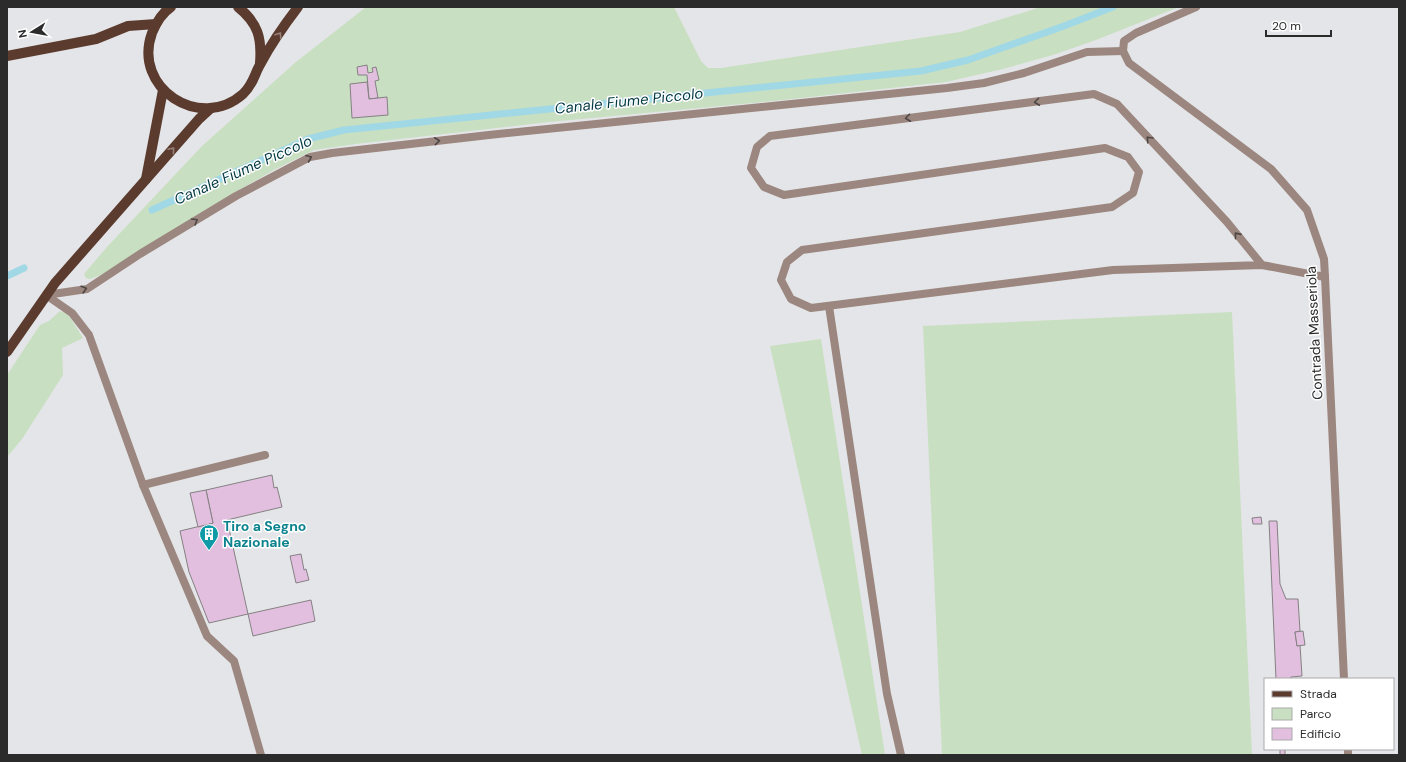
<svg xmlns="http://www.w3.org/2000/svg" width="1406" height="762" viewBox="0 0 1406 762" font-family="'DM Sans',sans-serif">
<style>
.green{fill:#c9dfc1}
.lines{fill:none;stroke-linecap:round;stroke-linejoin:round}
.stream{stroke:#a1d8e5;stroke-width:7}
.building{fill:#e2bfdf;stroke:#848183}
.lane{stroke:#9b877f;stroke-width:8}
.street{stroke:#9b877f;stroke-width:8}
.primary{stroke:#5c3b2f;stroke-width:10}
.oneway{stroke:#958078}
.oneway2{stroke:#4d4745}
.labels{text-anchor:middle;stroke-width:3;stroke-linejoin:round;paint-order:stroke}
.street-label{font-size:14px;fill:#2b2b2c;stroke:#fff}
.culture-label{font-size:14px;font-weight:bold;fill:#0d838f;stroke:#fff;text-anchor:start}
.water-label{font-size:15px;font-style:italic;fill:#053a44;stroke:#fff}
</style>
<rect width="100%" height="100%" fill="#e4e5e8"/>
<g class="green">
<polygon points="366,7 674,7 701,61 708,68 721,68 960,32 1041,7 1179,7 1096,40 1053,55 1003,69 946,82 774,101 549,122 356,144 314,150 272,171 200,213 109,272 90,279 86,278 84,274 106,248 202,146 296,62"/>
<polygon points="60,311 68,314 83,338 62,348 63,375 22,439 7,457 7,375 40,325 49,321"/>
<polygon points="1232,312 1252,755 942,755 923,326"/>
<polygon points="821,339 885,755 862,755 770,346"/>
</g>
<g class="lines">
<g class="stream">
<polyline points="152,210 308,139 344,130 921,71 968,60 1064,26 1113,7"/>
<polyline points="7,276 24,268"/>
</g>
</g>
<g class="building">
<polygon points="367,65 368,73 373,72 372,68 376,67 379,80 375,81 378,98 369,99 367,75 358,75 357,67"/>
<polygon points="367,82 369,99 387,97 388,115 352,118 350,84"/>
<polygon points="272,475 274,488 277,487 282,507 227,520 248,614 209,623 189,572 180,531 213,523 206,490"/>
<polygon points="206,490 213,523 198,527 190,493"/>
<polygon points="1261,517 1262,524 1253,524 1252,518"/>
<polygon points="1269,521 1277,521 1280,584 1286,599 1298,599 1300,631 1295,632 1297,646 1300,645 1302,676 1291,677 1290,679 1276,679"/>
<polygon points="301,554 304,570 306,569 309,580 296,583 290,556"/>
<polygon points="311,600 315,621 253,636 248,614"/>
<polygon points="1303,631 1305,645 1297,646 1295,632"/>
<rect x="1280" y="749" width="5" height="6"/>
</g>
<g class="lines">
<g class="lane">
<polyline points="1262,265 1227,222 1117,104 1094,94 770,136 757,147 751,168 764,187 784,195 1105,148 1128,157 1139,172 1133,193 1112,207 802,250 787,262 781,280 791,299 811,308 1113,270 1262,265 1325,277"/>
<polyline points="46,295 72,313 89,335 143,485 207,636 234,661 261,755"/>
<polyline points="829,306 887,694 901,755"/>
<polyline points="143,485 265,455"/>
</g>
<g class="street">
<polyline points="1123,51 1129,63 1271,169 1307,210 1324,259 1325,277 1344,679"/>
<polyline points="1123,51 1124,41 1136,33 1196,7"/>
<polyline points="46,295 87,289 140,254 236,196 310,157 332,153 489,135 947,88 984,83 1024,73 1087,52 1123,51"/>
<polyline points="1348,749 1348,755"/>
</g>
<g class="primary">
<path d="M171,7C162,13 156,23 152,33C132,88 200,132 243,94C254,84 254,74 261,63C271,44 285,24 298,7"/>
<path d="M238,7C258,23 262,38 260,63"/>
<polyline points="7,56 96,39 128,26 156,24"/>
<polyline points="146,179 163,90"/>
<polyline points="7,352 55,283 199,119 211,108"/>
</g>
</g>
<defs><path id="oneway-chevron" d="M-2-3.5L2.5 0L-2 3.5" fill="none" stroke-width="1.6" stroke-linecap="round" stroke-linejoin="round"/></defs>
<g class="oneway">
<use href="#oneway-chevron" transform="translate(279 35) rotate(-56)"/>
<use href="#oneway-chevron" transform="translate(172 150) rotate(-49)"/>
</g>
<g class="oneway2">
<use href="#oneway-chevron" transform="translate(1037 102) rotate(173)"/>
<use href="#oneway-chevron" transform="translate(908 118) rotate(173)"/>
<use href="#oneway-chevron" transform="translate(1149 139) rotate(-133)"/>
<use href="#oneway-chevron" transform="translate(437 141) rotate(-6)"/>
<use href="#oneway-chevron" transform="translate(309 158) rotate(-22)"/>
<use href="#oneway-chevron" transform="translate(195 221) rotate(-31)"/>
<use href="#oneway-chevron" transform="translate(1237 235) rotate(-129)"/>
<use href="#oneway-chevron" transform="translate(84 289) rotate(-17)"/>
</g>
<defs>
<symbol id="building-pin" viewBox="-11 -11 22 30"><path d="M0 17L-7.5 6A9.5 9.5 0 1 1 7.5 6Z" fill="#0f9aa8" stroke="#fff"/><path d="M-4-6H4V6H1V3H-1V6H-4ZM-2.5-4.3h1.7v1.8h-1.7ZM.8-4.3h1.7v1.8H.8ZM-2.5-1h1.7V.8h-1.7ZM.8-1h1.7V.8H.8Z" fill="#fff"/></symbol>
</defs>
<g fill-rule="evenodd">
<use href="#building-pin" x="198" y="523" width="22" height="30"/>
</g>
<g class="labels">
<g class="street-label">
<text transform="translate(1314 333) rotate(-93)" y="5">Contrada Masseriola</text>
</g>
<g class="culture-label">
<text x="223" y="531">Tiro a Segno<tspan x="223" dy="16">Nazionale</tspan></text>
</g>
<g class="water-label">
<text transform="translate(629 101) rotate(-6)" y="5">Canale Fiume Piccolo</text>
<text transform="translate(243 170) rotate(-24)" y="5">Canale Fiume Piccolo</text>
</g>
</g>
<rect width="1406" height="762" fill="none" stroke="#2b2b2c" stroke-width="16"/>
<rect x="1264" y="678" width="130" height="72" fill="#ffffff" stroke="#aaaaab"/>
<rect x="1272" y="691" width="20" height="6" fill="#5c3b2f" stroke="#aaaaab"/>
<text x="1300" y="698" font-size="12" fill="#2b2b2c">Strada</text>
<rect x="1272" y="708" width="20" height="12" fill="#c9dfc1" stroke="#aaaaab"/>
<text x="1300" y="718" font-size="12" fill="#2b2b2c">Parco</text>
<rect x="1272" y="728" width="20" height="12" fill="#e2bfdf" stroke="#aaaaab"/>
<text x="1300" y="738" font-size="12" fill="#2b2b2c">Edificio</text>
<g transform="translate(32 32) rotate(259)" stroke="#ffffff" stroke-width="3" paint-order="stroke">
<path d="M0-3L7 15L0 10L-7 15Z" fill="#2b2b2c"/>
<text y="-6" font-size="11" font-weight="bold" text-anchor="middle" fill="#2b2b2c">N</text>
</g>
<path d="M1266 30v6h65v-6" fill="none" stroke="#2b2b2c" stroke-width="2"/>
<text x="1272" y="30" font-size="12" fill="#2b2b2c" stroke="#ffffff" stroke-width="3" paint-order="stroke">20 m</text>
</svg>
